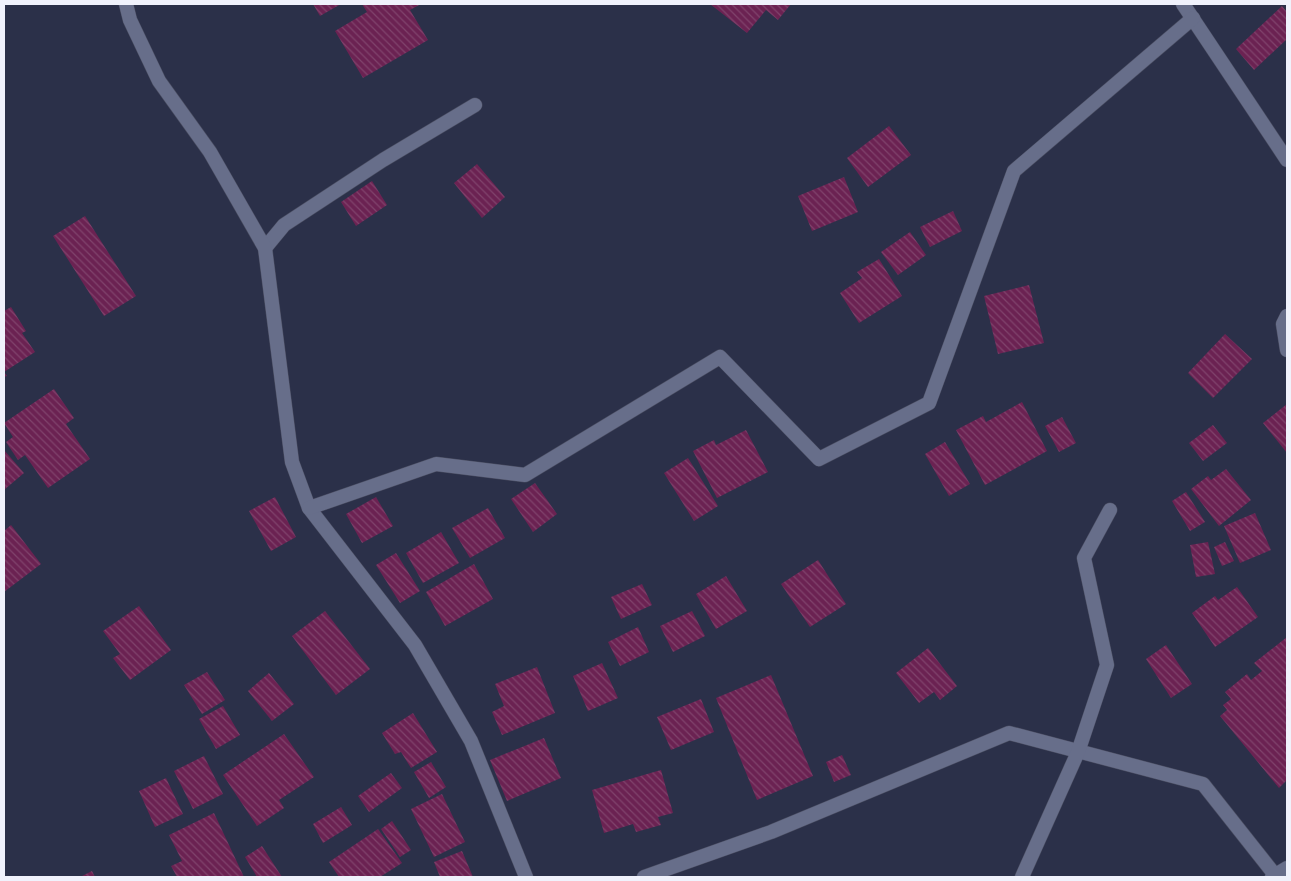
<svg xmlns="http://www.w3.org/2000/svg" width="1291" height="881" viewBox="0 0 1291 881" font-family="'Exo 2',sans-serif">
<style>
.building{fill:url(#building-back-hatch)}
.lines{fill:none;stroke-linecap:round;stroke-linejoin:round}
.service-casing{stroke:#494c60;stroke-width:15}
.minor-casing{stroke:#494c60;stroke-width:15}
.service{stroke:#676e8a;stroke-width:14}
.minor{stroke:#676e8a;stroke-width:14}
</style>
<defs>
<pattern id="building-back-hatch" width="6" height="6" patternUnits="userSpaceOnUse" patternTransform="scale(1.25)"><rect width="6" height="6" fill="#6b2252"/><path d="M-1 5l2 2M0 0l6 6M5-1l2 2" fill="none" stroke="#80436c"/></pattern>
</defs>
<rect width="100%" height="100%" fill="#2b3049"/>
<g class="building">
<polygon points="313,4 341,4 320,16"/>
<polygon points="362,4 421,4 410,10 428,40 363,78 335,31 367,12"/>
<polygon points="710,4 791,4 778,20 766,10 747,33"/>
<polygon points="1282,6 1287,12 1287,39 1254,70 1236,49"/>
<polygon points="889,126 911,155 868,187 847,158"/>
<polygon points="477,164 505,197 482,218 454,183"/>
<polygon points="844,177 858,212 812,231 798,196"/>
<polygon points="372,181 387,205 356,226 341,202"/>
<polygon points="953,211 962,231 930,247 920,227"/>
<polygon points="85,216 136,296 104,316 53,236"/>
<polygon points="910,232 926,255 898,275 881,252"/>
<polygon points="879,259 902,296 859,323 840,293 862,278 857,272"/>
<polygon points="1029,285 1044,343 998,354 984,296"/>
<polygon points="11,307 26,331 22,333 35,352 4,372 7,376 4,377 4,311"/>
<polygon points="1225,334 1252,359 1213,398 1188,373"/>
<polygon points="54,389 74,418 66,424 90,459 48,488 25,455 18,460 6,442 13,437 4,423"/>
<polygon points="1022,402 1047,451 985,485 956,430 983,416 986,422"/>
<polygon points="1287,404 1287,453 1263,423"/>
<polygon points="1062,417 1076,443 1059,452 1045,426"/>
<polygon points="1213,425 1227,443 1203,461 1189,443"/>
<polygon points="746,430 768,472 717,498 693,451 714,440 716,445"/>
<polygon points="945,442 970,484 949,496 925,454"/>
<polygon points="4,450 24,473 4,490"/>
<polygon points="688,458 718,506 694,521 664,473"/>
<polygon points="1226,469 1251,500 1219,526 1191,489 1208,476 1211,480"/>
<polygon points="535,483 557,514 533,532 511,499"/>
<polygon points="1186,492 1205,522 1190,531 1172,501"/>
<polygon points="275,497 296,537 271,551 249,511"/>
<polygon points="376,497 393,526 362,543 346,514"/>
<polygon points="488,508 505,538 470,558 452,528"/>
<polygon points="1255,513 1271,550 1240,563 1224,526"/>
<polygon points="11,525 41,564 4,592 4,531"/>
<polygon points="441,532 459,563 423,583 406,553"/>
<polygon points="1208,542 1215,574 1196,577 1190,545"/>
<polygon points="1225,542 1234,561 1222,566 1214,547"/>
<polygon points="396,553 420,591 400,603 376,565"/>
<polygon points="818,560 846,604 810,627 781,584"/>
<polygon points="474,564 493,599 445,626 426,592"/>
<polygon points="726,576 747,611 716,629 696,594"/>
<polygon points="642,584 652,605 621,619 611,597"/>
<polygon points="1237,587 1258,617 1215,647 1192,613 1215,596 1218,600"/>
<polygon points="139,606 171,650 130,680 113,658 120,654 103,631"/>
<polygon points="325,611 370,669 336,695 292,636"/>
<polygon points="692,611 705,636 673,652 660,626"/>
<polygon points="638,627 649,652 620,666 608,642"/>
<polygon points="1287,637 1287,780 1279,788 1220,716 1227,710 1223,705 1231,699 1225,692 1247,674 1251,680 1262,671 1254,663"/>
<polygon points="1166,645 1192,684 1171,698 1146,659"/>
<polygon points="928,648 957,686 940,700 934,692 919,703 896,673"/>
<polygon points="602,663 618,698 588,711 573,676"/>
<polygon points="537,667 555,713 502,735 492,712 504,706 495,684"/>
<polygon points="207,672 225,700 202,714 184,685"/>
<polygon points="269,673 294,704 272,721 248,691"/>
<polygon points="771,675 813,776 757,800 716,698"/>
<polygon points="701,699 714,732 671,750 657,717"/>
<polygon points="223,706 240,735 216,749 199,719"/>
<polygon points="413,713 437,752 411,768 401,752 395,754 382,733"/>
<polygon points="284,734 314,777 279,800 284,808 257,826 223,775"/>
<polygon points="544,738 561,778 507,801 490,760"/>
<polygon points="842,755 851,775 834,782 826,762"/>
<polygon points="204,756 223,794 193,809 174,771"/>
<polygon points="431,762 446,787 429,798 414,772"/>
<polygon points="661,770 673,813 658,817 661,825 636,832 633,824 604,833 592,790"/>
<polygon points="391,773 402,788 369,812 358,796"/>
<polygon points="166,778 183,814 155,827 139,791"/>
<polygon points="442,794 465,842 434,857 411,809"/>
<polygon points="341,807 352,825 323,843 313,824"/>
<polygon points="214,813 244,877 177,877 171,866 182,861 169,835"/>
<polygon points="392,821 411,850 400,857 381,829"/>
<polygon points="378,829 402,863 380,877 339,877 329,862"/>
<polygon points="262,846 282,877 257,877 245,857"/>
<polygon points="462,851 473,877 440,877 434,862"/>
<polygon points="92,871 95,877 80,877"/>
</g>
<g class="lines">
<defs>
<polyline id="service" points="265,248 284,225 383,160 475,105"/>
<g id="minor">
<polyline points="126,4 130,20 159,81 210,152 265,248 292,462 309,508 415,645 471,741 526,877"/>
<polyline points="1183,4 1287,160"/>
<polyline points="1287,316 1283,324 1287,350"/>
<polyline points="309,508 436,464 525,475 720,357 819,459 929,403 1014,171 1193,18"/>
<polyline points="644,877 771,832 1009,733 1203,784 1275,875"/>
<polyline points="1022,877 1078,752 1107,665 1084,558 1110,510"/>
<polyline points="1272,877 1287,868"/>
</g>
</defs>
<use href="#service" class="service-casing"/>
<use href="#minor" class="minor-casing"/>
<use href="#service" class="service"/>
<use href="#minor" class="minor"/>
</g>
<rect width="1291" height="881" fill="none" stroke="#f0f2fc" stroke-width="10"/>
</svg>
